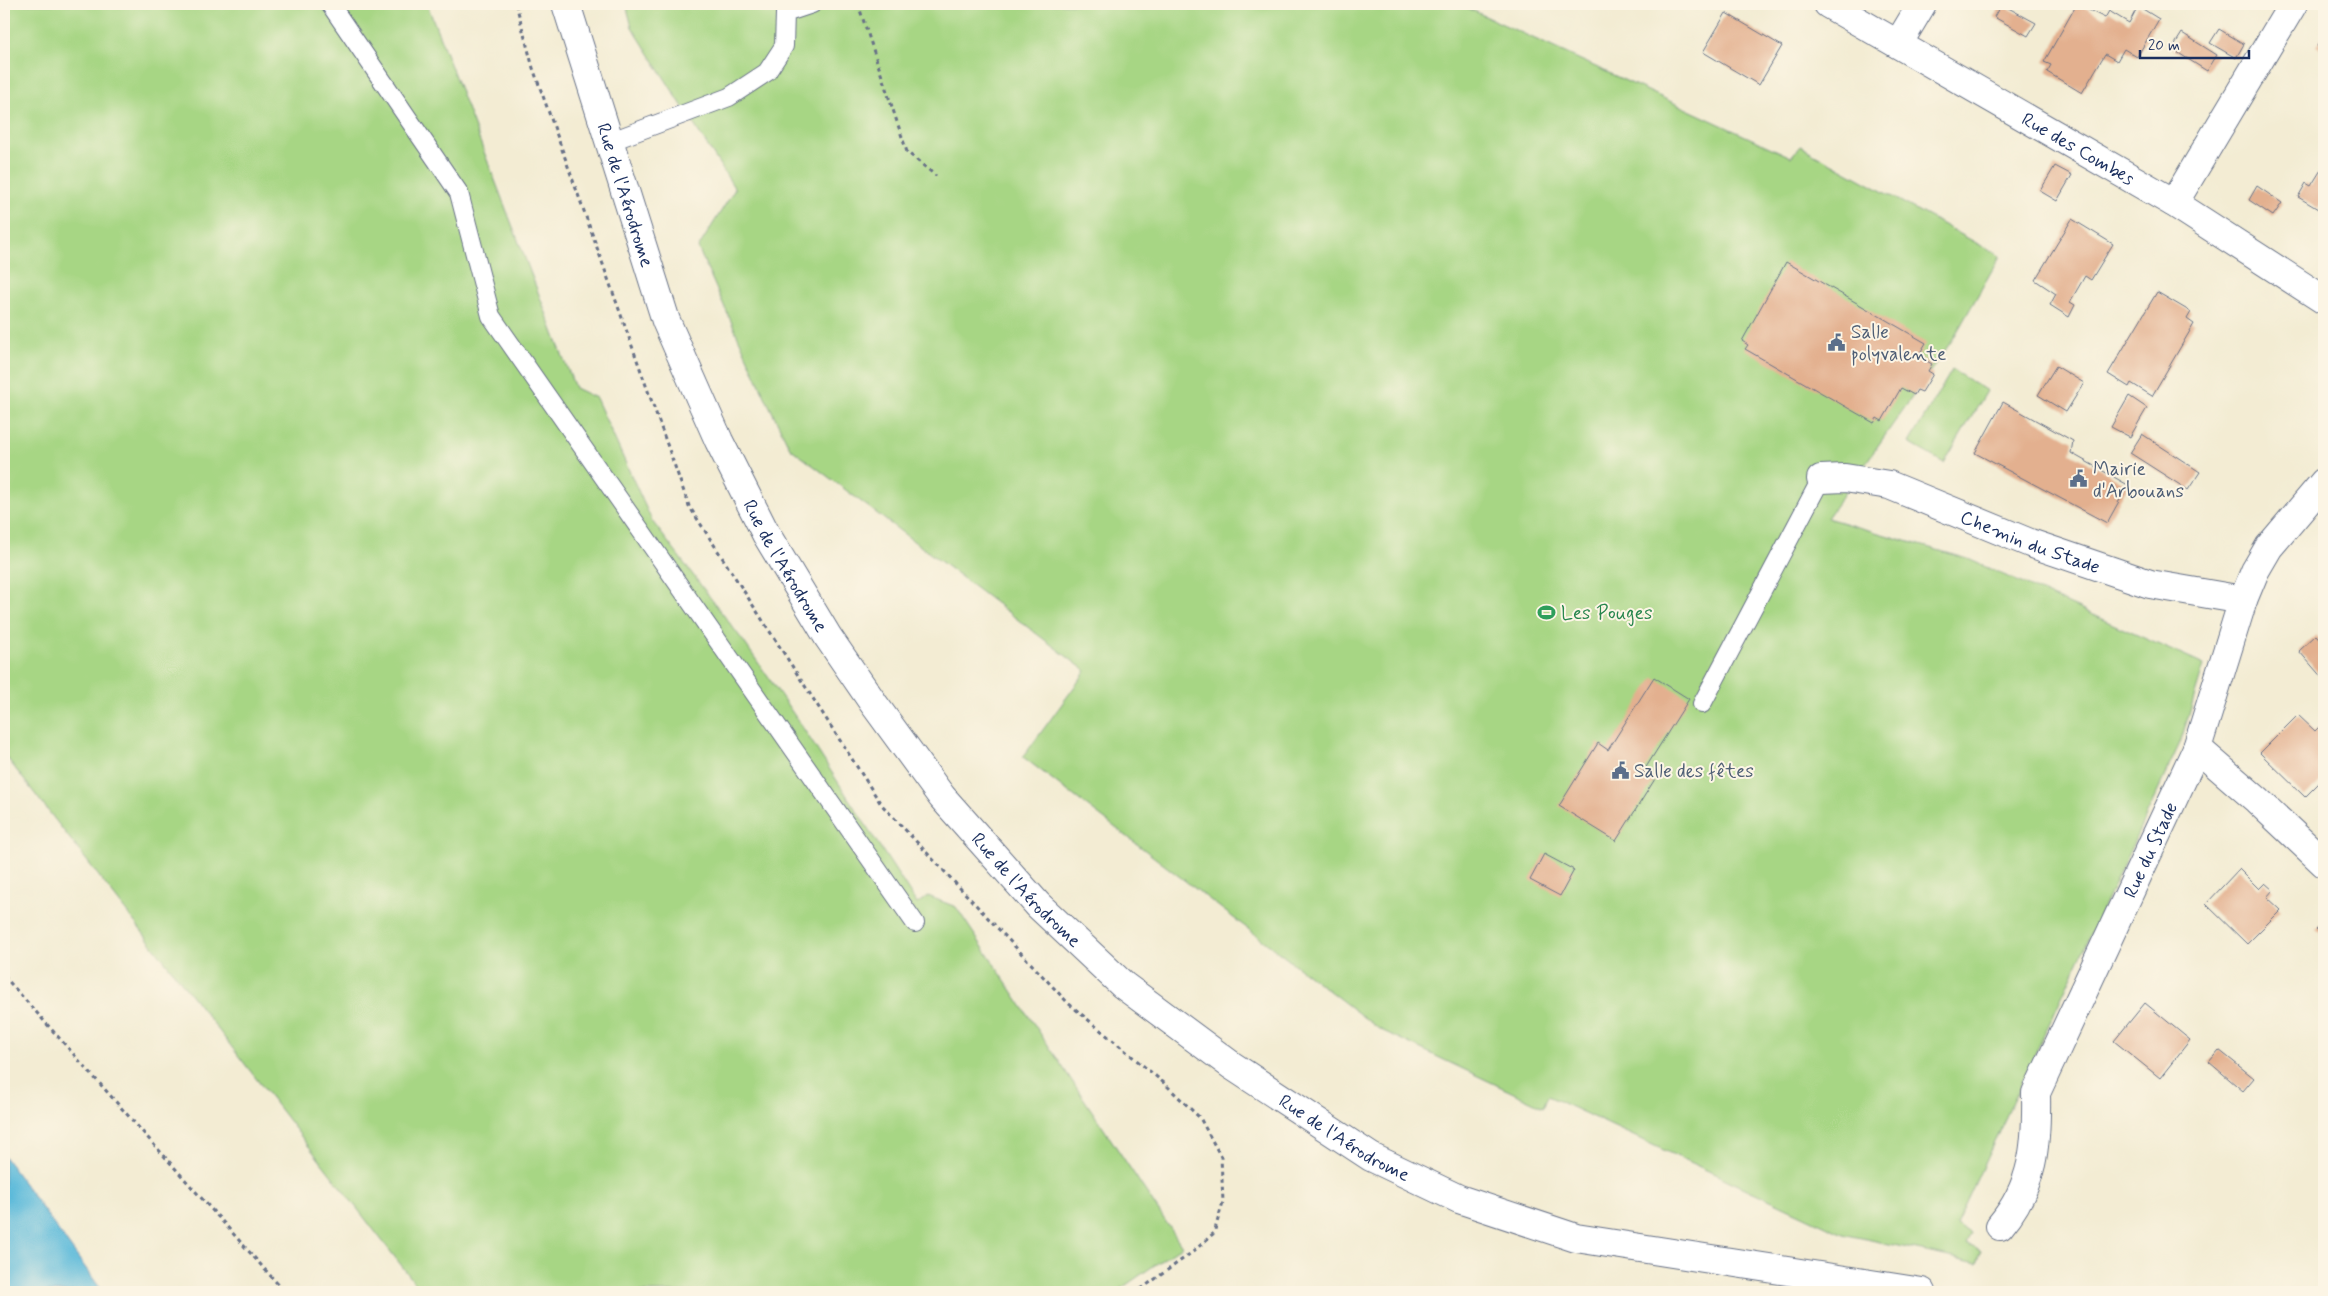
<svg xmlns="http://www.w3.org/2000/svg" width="2328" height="1296" viewBox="0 0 2328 1296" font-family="Mynerve,sans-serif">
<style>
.green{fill:#a7d684;stroke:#618271}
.water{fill:#5cbada;stroke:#3c749c}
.building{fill:#e3b08f}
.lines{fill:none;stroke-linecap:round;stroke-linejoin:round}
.service-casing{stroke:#677187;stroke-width:20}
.minor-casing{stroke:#677187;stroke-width:30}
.tertiary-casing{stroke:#677187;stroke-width:30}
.path{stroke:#677187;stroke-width:3;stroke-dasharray:4 4;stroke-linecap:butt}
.service{stroke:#fff;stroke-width:18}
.minor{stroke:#fff;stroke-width:28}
.tertiary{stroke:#fff;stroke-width:28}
.labels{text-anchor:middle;stroke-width:4;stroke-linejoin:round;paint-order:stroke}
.street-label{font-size:19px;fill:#1b2f5e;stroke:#fcf5e5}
.service-label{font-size:19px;fill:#4e5e75;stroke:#fcf5e5;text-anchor:start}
.leisure-label{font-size:19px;fill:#27864d;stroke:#fcf5e5;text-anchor:start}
</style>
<rect width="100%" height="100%" fill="#fcf5e5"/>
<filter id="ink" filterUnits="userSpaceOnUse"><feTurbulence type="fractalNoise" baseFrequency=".02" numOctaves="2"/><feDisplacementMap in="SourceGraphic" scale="10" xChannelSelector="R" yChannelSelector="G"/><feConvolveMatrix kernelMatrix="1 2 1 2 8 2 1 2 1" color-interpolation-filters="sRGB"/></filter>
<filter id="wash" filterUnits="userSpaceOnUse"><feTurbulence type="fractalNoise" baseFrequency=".0096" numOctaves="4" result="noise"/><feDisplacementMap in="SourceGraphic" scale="20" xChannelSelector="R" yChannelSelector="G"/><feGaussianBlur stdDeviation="1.12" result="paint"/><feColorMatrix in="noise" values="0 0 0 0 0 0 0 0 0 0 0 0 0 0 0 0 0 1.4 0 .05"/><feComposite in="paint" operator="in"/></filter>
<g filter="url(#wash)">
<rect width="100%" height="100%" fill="#f3ecd3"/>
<g class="green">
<polygon points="4,4 427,4 575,388 596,398 652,521 744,642 801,725 917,904 928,896 956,907 1182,1246 1116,1292 422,1292 4,754"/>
<polygon points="626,4 1459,4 1791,157 1800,146 2000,256 1953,339 1827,518 1968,559 2204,665 2180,743 1956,1224 1971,1234 1966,1244 1981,1251 1977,1263 1843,1234 1548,1096 1543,1107 1379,1029 1023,757 1086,671 790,448 767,401 698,248 735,189 632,27"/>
<polygon points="1952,370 1987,391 1944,463 1909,443"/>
</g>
<polygon class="water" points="4,1156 103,1292 4,1292"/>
<g id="blocks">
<g class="building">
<polygon points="2001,4 2036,23 2028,36 1994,17"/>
<polygon points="2077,4 2105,18 2109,11 2129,23 2138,6 2159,19 2137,57 2124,49 2117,61 2105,54 2082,93 2047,72 2051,65 2044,62"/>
<polygon points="1726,13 1782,46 1759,85 1703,52"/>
<polygon points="2219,29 2244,44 2236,58 2210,43"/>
<polygon points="2182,33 2217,55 2207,71 2172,49"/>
<polygon points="2324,36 2324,51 2317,46"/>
<polygon points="2324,165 2324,205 2321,203 2318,209 2298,197 2306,183 2311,186"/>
<polygon points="2055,166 2072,175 2057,201 2040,191"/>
<polygon points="2257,186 2282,203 2273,216 2249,200"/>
<polygon points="2072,219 2113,244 2091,280 2085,276 2070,302 2075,305 2069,317 2050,305 2056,294 2035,280"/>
<polygon points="1786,262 1926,343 1918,356 1932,364 1928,371 1933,374 1922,392 1917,390 1914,395 1901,388 1882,421 1877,418 1874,423 1745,349 1748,345 1742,341"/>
<polygon points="2157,292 2191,312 2187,319 2194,324 2152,396 2131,383 2129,387 2108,374"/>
<polygon points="2056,366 2084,383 2066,412 2038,395"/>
<polygon points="2129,396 2147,408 2130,437 2111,427"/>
<polygon points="2003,402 2073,441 2071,453 2128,485 2107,523 1975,453"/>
<polygon points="2142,434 2200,472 2188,490 2130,453"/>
<polygon points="2316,635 2324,644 2324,680 2299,651"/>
<polygon points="1654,677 1689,699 1643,772 1655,779 1616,841 1559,806 1598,743 1608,750"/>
<polygon points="2298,715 2315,731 2324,722 2324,778 2305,797 2260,753"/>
<polygon points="1544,854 1574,870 1560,896 1530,880"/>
<polygon points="2239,869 2259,889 2265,883 2273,890 2267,897 2281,910 2247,944 2206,904"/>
<polygon points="2324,921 2324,936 2316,929"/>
<polygon points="2145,1003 2190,1040 2160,1078 2114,1041"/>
<polygon points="2219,1050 2254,1078 2243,1091 2209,1062"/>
</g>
</g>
</g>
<g filter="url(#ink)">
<use href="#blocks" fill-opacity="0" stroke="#677187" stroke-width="1"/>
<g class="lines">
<defs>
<g id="service">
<polyline points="330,4 459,193 491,316 915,923"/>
<polyline points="609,142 729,97 767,72 784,46 785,13 812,4"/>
<polyline points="1702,704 1821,479"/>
<polyline points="1802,1292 1805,1273"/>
</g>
<g id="minor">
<path id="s1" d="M1828,4L2174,203L2324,300"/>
<polyline points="1898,44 1922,4"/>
<polyline points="2174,203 2293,4"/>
<path id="s2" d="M1821,479L1845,478L1889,485L2030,543L2150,584L2243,600"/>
<polyline points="2197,748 2257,800 2324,863"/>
<path id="s3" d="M2000,1226C2034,1186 2037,1144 2036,1093L2197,748L2243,600L2255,571L2269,547L2324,482"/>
</g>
<g id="tertiary">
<path id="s4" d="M566,4L666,321L719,441L766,534L828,637L874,704L942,797L1038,905L1123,985L1231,1065L1371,1157L1459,1199L1576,1238L1922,1292"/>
</g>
</defs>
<use href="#service" class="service-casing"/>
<use href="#minor" class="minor-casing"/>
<use href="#tertiary" class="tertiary-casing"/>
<g class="path">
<polyline points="516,4 533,68 689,506 881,804 1068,1003 1164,1083 1200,1118 1221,1157 1223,1202 1214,1233 1194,1251 1137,1292"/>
<polyline points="858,4 907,152 936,176"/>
<polyline points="4,976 285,1292"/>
</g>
<use href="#service" class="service"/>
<use href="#minor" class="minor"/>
<use href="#tertiary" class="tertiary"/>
</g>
</g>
<defs>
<symbol id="civic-bare" viewBox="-9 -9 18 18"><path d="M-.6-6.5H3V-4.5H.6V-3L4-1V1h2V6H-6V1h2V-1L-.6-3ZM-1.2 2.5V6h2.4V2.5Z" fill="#5c6f8a" stroke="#fcf5e5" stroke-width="2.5" paint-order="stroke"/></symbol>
<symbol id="stadium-bare" viewBox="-9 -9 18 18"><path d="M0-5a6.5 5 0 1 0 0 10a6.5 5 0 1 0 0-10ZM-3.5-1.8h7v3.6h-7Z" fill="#2e9e5b" stroke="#fcf5e5" stroke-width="2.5" paint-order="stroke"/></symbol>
</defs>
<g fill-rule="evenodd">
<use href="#civic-bare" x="1824" y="330" width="25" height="25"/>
<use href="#civic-bare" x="2066" y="466" width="25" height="25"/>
<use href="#stadium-bare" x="1534" y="600" width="25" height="25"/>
<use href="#civic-bare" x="1608" y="758" width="25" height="25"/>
</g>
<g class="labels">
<g class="street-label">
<text dy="7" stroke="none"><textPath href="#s1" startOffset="289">Rue des Combes</textPath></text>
<text dy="7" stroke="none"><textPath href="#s4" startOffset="200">Rue de l'Aérodrome</textPath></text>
<text dy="7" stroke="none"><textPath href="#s2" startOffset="221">Chemin du Stade</textPath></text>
<text dy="7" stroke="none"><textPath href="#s4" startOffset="605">Rue de l'Aérodrome</textPath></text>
<text dy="7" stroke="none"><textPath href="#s3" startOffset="410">Rue du Stade</textPath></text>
<text dy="7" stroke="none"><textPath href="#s4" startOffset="1010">Rue de l'Aérodrome</textPath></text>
<text dy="7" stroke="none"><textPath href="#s4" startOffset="1415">Rue de l'Aérodrome</textPath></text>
</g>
<g class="service-label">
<text x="1851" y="338">Salle<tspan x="1851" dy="22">polyvalente</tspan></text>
<text x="2093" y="475">Mairie<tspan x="2093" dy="22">d'Arbouans</tspan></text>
<text x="1634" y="777">Salle des fêtes</text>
</g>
<g class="leisure-label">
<text x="1561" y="619">Les Pouges</text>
</g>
</g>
<rect width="2328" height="1296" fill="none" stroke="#fcf5e5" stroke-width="20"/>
<path d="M2140 50v8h109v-8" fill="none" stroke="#1b2f5e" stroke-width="2.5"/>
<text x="2148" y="50" font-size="15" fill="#1b2f5e" stroke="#fcf5e5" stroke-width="4" paint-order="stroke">20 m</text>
</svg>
